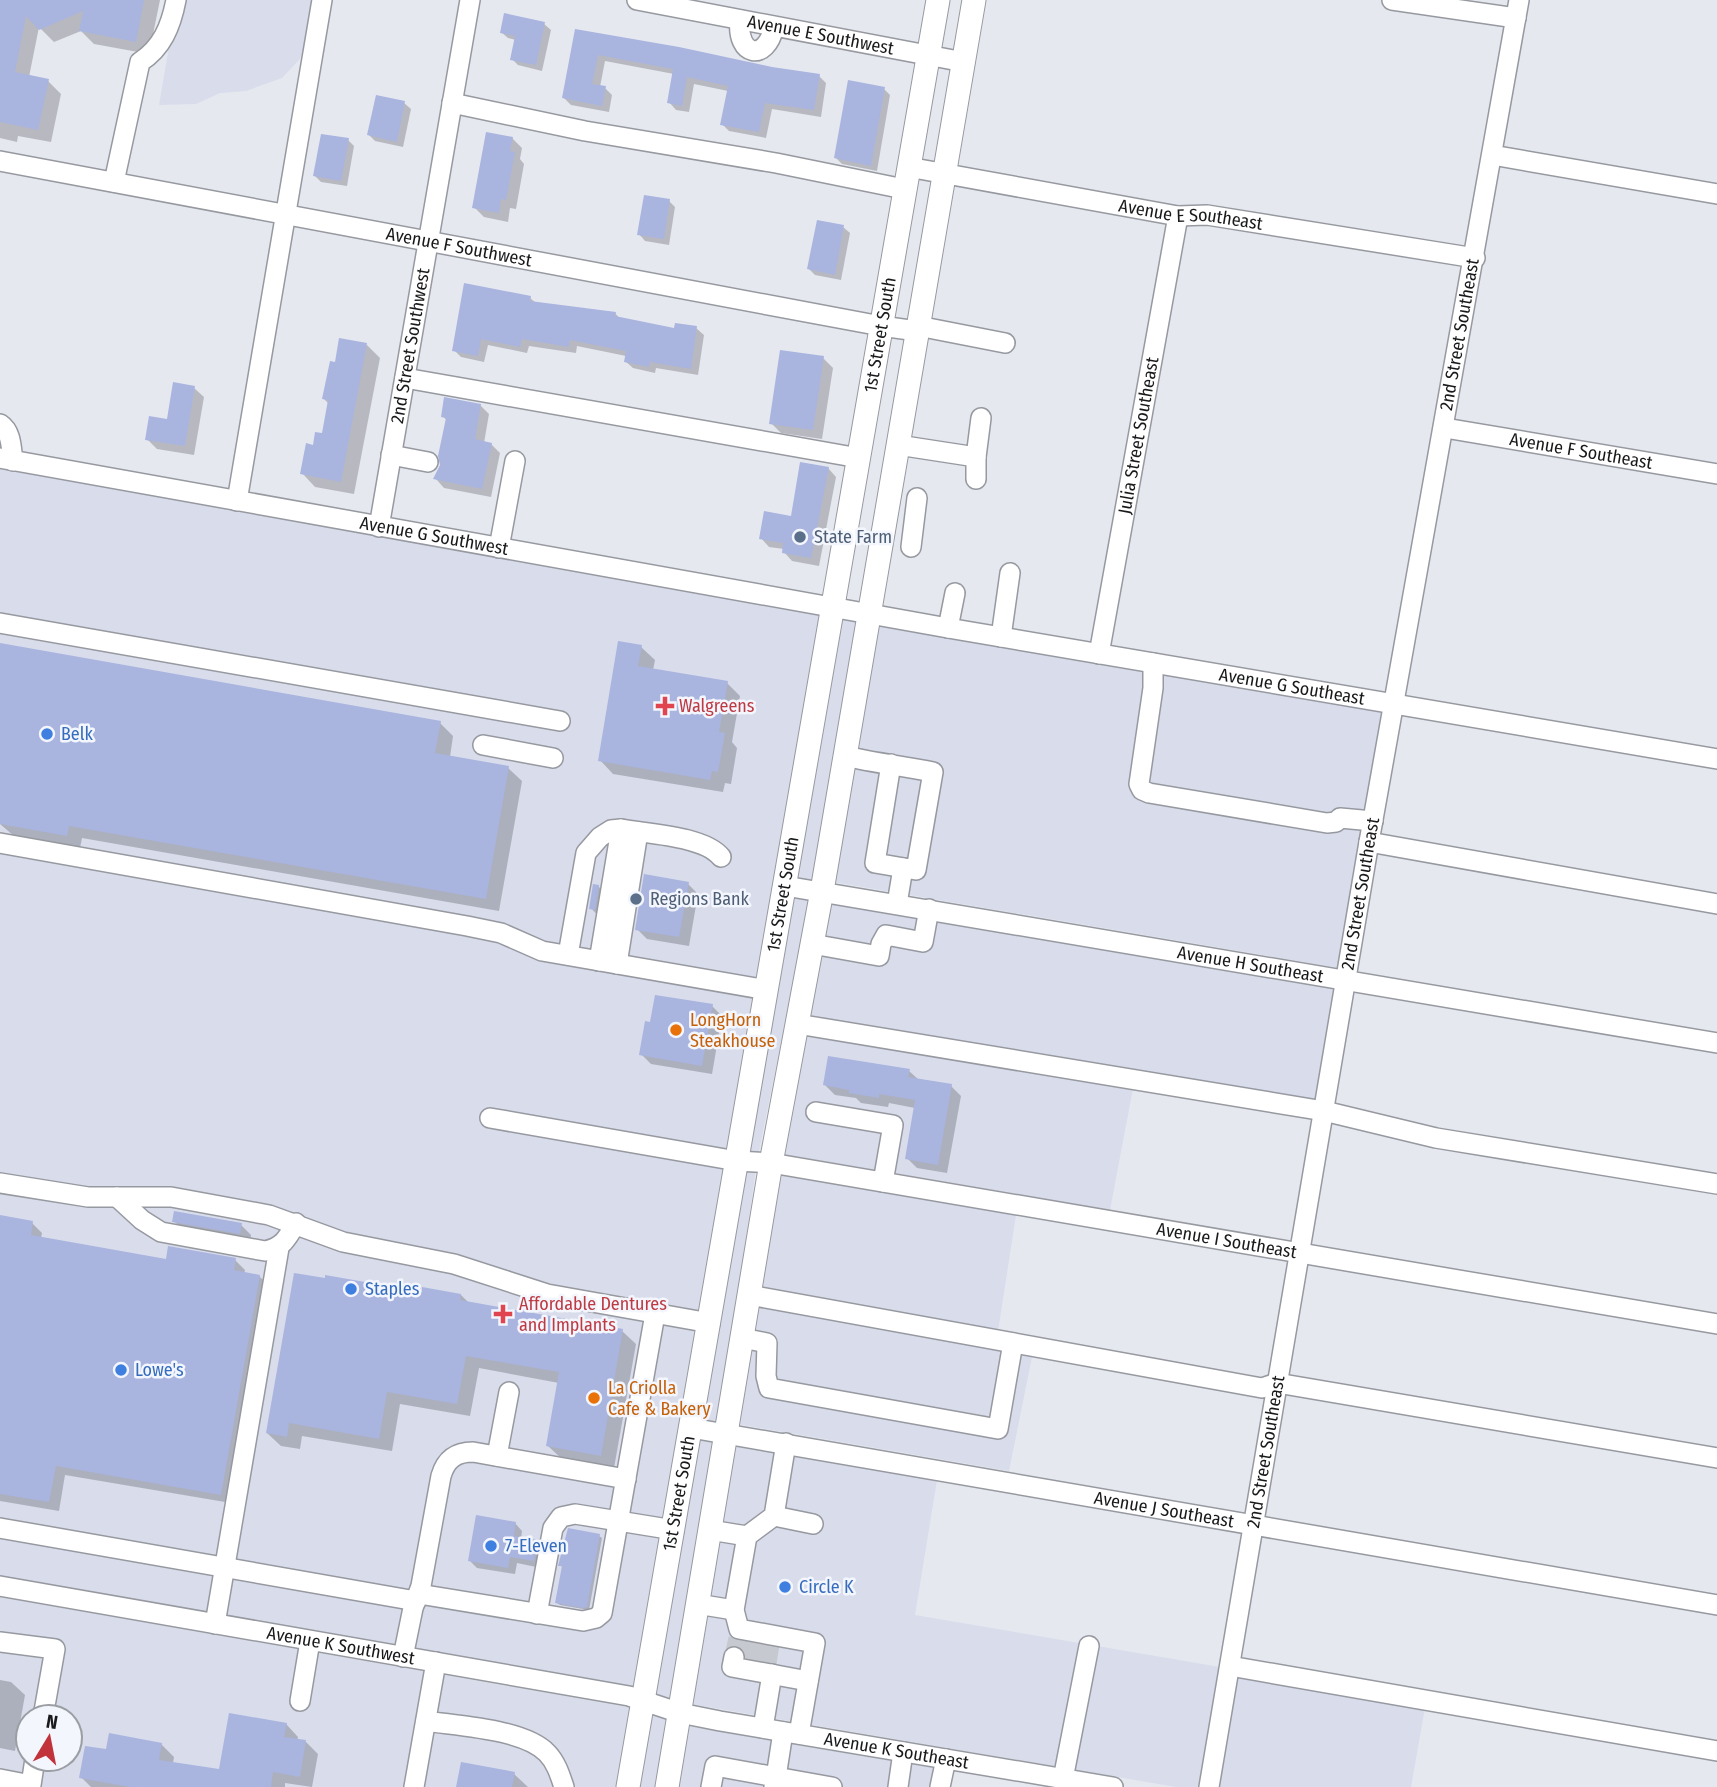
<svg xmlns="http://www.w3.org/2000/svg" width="1717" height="1787" viewBox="0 0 1717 1787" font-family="'Fira Sans Condensed',sans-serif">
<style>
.built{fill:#d8dceb;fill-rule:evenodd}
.shadow{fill:#0003}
.building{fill:#a9b4df}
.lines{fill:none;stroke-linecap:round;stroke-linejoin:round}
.minor-tunnel{stroke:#c7c9d0;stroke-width:19;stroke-dasharray:19 10;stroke-linecap:butt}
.minor-casing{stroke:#9799a0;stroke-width:22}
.major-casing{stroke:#9799a0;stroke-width:25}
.minor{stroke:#fff;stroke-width:19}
.major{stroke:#fff;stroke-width:23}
.service-dot{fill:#5c6f8a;stroke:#f3f6fd;stroke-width:2.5}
.health-dot{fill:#e0444e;stroke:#f3f6fd;stroke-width:2.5}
.shop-dot{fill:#3f7fe0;stroke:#f3f6fd;stroke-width:2.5}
.food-dot{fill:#e8710a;stroke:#f3f6fd;stroke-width:2.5}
.labels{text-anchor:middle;stroke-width:5;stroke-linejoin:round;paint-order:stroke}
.street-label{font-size:18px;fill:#18191b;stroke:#f3f6fd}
.service-label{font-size:18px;fill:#4e5e75;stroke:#f3f6fd;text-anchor:start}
.health-label{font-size:18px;fill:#be3a42;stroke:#f3f6fd;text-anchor:start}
.shop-label{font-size:18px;fill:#366cbe;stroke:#f3f6fd;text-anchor:start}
.food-label{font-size:18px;fill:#c56008;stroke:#f3f6fd;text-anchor:start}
</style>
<rect width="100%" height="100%" fill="#e6e8f0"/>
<g class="built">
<polygon points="177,0 320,0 300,59 282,78 246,91 220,93 196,104 159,105"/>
<polygon points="0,458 868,614 757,1161 680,1713 0,1587"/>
<polygon points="876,626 1383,712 1339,968 833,882"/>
<polygon points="829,903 1336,989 1314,1116 1134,1083 1110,1210 782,1154"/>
<polygon points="778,1175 1016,1215 996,1344 1033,1352 1009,1471 737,1424"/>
<polygon points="734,1445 937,1480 915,1615 1220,1667 1199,1787 1176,1787 691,1704"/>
<path d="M0,1597L633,1708L619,1787H0ZM28,1717H70V1759H28Z"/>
<polygon points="1239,1670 1426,1702 1411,1787 1218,1787"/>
<polygon points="651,1714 669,1721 658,1787 638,1787"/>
<polygon points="688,1726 934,1768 931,1787 677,1787"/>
</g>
<g class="shadow">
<polygon points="0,0 160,0 149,54 94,44 81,31 54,42 39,27 29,77 48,81 61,94 51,142 18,136 17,142 0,138"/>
<polygon points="544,24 551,30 542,71 518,65 512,59 516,40 508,38 501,32"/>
<polygon points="576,31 772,69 819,76 826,83 821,117 772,109 766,138 729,131 722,124 728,91 694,84 689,112 676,110 669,102 674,74 605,61 600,87 605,88 612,95 609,112 571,105 564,98"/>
<polygon points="884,89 890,95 877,171 842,164 836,158"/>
<polygon points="404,103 411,109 403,147 375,141 369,135"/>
<polygon points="512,138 522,148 520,159 524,164 516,209 510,208 508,222 484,217 474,207"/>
<polygon points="348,140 354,146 347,186 321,182 315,176"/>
<polygon points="669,201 675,207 669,245 645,241 639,234"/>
<polygon points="843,227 850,233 841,280 815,275 809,269"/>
<polygon points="530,298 536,303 615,313 621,320 676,331 696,328 704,335 698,375 656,368 655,373 633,368 625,361 626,356 577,346 576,353 529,346 527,353 488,345 484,362 461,357 454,350"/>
<polygon points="367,345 380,358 354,494 315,487 302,473 314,447 323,435 329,404 324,399 336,364"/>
<polygon points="823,358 833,368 822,439 781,433 771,423"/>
<polygon points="194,388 204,397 194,455 157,449 147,439 168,421"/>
<polygon points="480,405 489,414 484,443 491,444 500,453 491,497 444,488 436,479 442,465 447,421 443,416"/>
<polygon points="828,468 836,477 819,566 792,561 784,552 784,549 769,547 761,538 792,518"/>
<polygon points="0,645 440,723 453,736 450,757 508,768 522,781 499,911 82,838 80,848 14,836 0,824"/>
<polygon points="641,647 655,660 653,670 727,683 740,696 732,742 737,748 731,784 725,783 723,792 613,774 600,760"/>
<polygon points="688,884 698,894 689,946 647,939 637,929"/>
<polygon points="598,886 608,896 600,918 591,908"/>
<polygon points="712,1006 722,1016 712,1074 651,1064 641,1054"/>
<polygon points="909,1071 919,1080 951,1086 961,1096 947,1173 917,1168 907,1158 915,1108 889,1103 888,1107 861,1103 856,1098 835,1095 825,1085"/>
<polygon points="0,1216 32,1223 42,1233 41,1238 167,1261 235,1260 245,1270 244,1274 259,1276 269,1286 231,1503 65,1475 59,1511 0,1501"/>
<polygon points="174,1221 241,1225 251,1235 250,1243 184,1231"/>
<polygon points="423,1294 461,1295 469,1303 622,1331 636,1344 614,1468 562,1459 548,1446 559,1383 479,1368 470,1416 400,1404 392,1451 302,1436 300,1449 281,1446 267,1433"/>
<polygon points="515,1523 522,1531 521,1539 538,1541 545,1548 541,1568 517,1563 515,1574 477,1568 470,1561"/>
<polygon points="599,1536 602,1538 589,1610 560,1605 557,1603 563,1568 560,1565"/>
<polygon points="0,1680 11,1682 25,1695 15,1751 0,1748"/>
<polygon points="286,1724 298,1737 297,1741 306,1742 318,1754 312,1787 285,1783 285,1787 91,1787 81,1777 107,1751 161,1744 174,1757 173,1763 220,1771"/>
<polygon points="514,1774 528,1787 458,1787"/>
</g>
<g class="building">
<polygon points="0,0 144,0 136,42 79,31 83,11 39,30 26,16 15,72 49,79 38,130 0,122"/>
<polygon points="504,13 545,22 536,65 510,60 515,36 500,33"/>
<polygon points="575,29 679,47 772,67 820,74 814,110 765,103 759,132 720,125 728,86 687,77 682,106 667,103 673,69 598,55 592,84 606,86 602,106 562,98"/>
<polygon points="848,80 885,87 871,166 834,158"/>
<polygon points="376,95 405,101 397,142 367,135"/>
<polygon points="486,132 513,137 510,151 515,152 506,200 501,199 499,213 472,208"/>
<polygon points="321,134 349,138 341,181 313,176"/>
<polygon points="644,195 670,199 664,239 637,235"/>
<polygon points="817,220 844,225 835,275 807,269"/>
<polygon points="464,283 531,296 530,301 616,312 615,316 674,328 675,323 697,326 691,369 650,362 649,367 624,362 626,351 570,340 569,347 522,339 520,347 481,339 478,356 452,351"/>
<polygon points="339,338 367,343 341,482 300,474 306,443 313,445 315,432 322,433 328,400 322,399 330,361 335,362"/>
<polygon points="780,350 824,356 813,430 769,424"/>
<polygon points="173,382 195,386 185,446 145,440 149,416 167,419"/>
<polygon points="444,397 481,404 475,439 492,443 482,489 433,479 440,465 438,456 446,418 441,417"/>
<polygon points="800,462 829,467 811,558 782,553 783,543 759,539 764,511 791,516"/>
<polygon points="618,641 642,645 638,666 728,681 719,732 725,733 718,772 712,771 710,780 598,761"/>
<polygon points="0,643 441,721 435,753 509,766 486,899 69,826 67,836 0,824"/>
<polygon points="644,874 689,882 679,937 635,930"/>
<polygon points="593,884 599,885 595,910 589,909"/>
<polygon points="655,995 713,1004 702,1066 639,1055 645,1021 650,1022"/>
<polygon points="828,1056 910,1069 908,1077 952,1084 938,1165 905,1159 915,1100 879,1094 879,1098 849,1093 849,1090 823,1085"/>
<polygon points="174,1211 242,1223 240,1234 172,1222"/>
<polygon points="0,1215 33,1221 31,1235 166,1259 168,1246 236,1258 234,1270 260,1275 221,1495 56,1466 49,1502 0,1494"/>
<polygon points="294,1273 325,1278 325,1275 422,1292 422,1287 461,1294 460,1300 623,1329 601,1456 546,1446 559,1372 466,1356 457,1404 387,1392 379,1439 289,1423 287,1437 266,1433"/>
<polygon points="476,1515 516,1522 514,1536 538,1540 534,1561 510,1557 508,1568 468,1561"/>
<polygon points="568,1528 600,1534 587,1607 583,1608 555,1603 562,1566 558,1566"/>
<polygon points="229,1713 287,1723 284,1737 306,1740 300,1777 273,1772 271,1787 130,1787 79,1778 85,1746 106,1749 109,1733 162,1743 159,1760 219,1769"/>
<polygon points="461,1762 515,1772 512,1787 456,1787"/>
</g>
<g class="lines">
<g class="minor-tunnel">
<polyline points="734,1657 738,1638"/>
<polyline points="749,1660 752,1640"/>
<polyline points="767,1663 770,1644"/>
</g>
<defs>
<g id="minor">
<path id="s1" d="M637,0L964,62"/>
<polyline points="1392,0 1516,18"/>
<path d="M740,20C736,56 766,63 774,27"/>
<polyline points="452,103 585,131 776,163 904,189"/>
<polyline points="1492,155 1717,194"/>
<path id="s2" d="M0,161L881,326L917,331"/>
<path id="s3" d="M908,167L1178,216L1207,215L1475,258"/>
<path d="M114,182L140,62C162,48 171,26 176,0"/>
<polyline points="918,326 1005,343"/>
<polyline points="405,378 859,458"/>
<path d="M0,424C12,432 11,448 13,461"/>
<path id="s4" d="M1445,428L1717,474"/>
<polyline points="898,445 976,457 981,418"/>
<polyline points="391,455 428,462"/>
<path id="s5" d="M0,458L948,628L1717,759"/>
<polyline points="976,479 976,457"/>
<polyline points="237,501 322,0"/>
<path id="s6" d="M379,527L470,0"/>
<polyline points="911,547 917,498"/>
<polyline points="499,548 515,461"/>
<polyline points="0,623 560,721"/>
<polyline points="948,628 955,593"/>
<polyline points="1001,637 1010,573"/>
<path id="s7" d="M1099,654L1178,216"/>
<polyline points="1153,663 1153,688 1139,784 1142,790 1149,793 1327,823 1336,822 1340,818 1373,821"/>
<polyline points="483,745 553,758"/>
<path d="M845,756C874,763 904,766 933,772L916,870L875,863L891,764"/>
<polyline points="1369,842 1717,904"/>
<polyline points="0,843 467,926 501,933 542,951 767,990"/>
<path id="s8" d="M785,886L1717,1043"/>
<polyline points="897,904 903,868"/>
<polyline points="812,944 879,956 881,944 886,935 923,942 929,909"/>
<path d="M568,955L586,853L600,837L611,830L621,829C648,834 704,836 721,857"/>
<polyline points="599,961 621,829"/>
<polyline points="617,964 638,832"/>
<polyline points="797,1024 1324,1111 1436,1138 1717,1184"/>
<polyline points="816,1112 893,1125 883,1182"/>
<path id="s9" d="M490,1118L737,1161L771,1163L1717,1324"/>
<polyline points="0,1183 88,1197 171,1197 269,1215 343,1242 454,1264 547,1294 710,1323"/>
<path d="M117,1197L142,1220L161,1232L265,1251C283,1247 287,1239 296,1223"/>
<polyline points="749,1295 1262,1388 1277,1383 1717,1458"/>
<polyline points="742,1338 767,1343 766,1376 769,1388 998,1429 1013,1343"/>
<path id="s10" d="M691,1428L1717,1605"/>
<polyline points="786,1443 774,1516 747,1536 734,1610 739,1629 815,1643 799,1734"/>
<polyline points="497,1456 509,1392"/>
<polyline points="774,1516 813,1524"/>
<polyline points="0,1528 416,1601"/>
<polyline points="710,1530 747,1536"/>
<path id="s11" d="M0,1586L629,1696L680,1713L720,1721L1113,1787"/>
<polyline points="419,1594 583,1621 596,1618 602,1613 655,1314"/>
<polyline points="697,1604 734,1610"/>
<polyline points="537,1614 553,1528 561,1517 575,1514 674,1530"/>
<polyline points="215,1624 279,1248"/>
<polyline points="0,1642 55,1649 43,1717"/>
<path d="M403,1657L413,1608L421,1586L441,1476C446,1459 456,1452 473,1452L626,1479"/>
<polyline points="734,1657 732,1667 808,1681"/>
<polyline points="1230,1666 1717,1751"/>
<polyline points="300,1701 310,1641"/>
<path d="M426,1721C458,1726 524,1729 547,1753C556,1762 560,1775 564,1787"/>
<polyline points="763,1728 772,1674"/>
<polyline points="0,1779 31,1785 35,1759"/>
<polyline points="1063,1779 1089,1646"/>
<polyline points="414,1787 436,1662"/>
<polyline points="711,1787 715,1766 776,1777 783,1732"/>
<polyline points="774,1787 776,1777 832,1787"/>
<polyline points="898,1787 903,1752"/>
<polyline points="940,1787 946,1759"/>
<path id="s12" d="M1209,1787L1369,842L1519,0"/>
</g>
<g id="major">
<path id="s13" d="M628,1787L938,0"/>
<polyline points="667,1787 771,1163 822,891 974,0"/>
</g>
</defs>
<use href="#minor" class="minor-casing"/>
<use href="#major" class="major-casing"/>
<use href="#minor" class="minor"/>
<use href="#major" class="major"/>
</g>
<g class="service-dot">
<circle cx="800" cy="537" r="7"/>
<circle cx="636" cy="899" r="7"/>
</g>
<g class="health-dot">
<path d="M661.5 695.5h7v7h7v7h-7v7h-7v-7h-7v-7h7z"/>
<path d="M499.5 1303.5h7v7h7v7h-7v7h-7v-7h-7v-7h7z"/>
</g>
<g class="shop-dot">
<circle cx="47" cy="734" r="7"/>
<circle cx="351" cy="1289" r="7"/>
<circle cx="121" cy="1370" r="7"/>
<circle cx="491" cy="1546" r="7"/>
<circle cx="785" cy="1587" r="7"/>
</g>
<g class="food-dot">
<circle cx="676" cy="1030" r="7"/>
<circle cx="594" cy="1398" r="7"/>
</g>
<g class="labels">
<g class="street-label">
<text dy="6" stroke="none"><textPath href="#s1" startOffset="187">Avenue E Southwest</textPath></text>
<text dy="6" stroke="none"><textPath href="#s3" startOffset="287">Avenue E Southeast</textPath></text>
<text dy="6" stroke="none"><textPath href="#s2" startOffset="467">Avenue F Southwest</textPath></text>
<text dy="6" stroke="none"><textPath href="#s13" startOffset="1474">1st Street South</textPath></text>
<text dy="6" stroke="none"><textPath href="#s12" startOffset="1474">2nd Street Southeast</textPath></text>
<text dy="6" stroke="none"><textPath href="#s6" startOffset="184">2nd Street Southwest</textPath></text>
<text dy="6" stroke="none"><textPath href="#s7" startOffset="222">Julia Street Southeast</textPath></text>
<text dy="6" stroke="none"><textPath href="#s4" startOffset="138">Avenue F Southeast</textPath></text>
<text dy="6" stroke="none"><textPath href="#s5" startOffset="441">Avenue G Southwest</textPath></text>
<text dy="6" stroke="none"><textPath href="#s5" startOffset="1312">Avenue G Southeast</textPath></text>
<text dy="6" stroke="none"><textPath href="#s12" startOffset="906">2nd Street Southeast</textPath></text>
<text dy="6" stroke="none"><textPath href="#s13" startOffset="906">1st Street South</textPath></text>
<text dy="6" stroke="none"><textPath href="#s8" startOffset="472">Avenue H Southeast</textPath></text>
<text dy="6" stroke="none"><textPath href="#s9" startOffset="747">Avenue I Southeast</textPath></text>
<text dy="6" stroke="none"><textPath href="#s12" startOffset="340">2nd Street Southeast</textPath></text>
<text dy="6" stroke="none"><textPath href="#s13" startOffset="298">1st Street South</textPath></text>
<text dy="6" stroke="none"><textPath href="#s10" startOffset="480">Avenue J Southeast</textPath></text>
<text dy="6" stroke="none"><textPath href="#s11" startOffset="346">Avenue K Southwest</textPath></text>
<text dy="6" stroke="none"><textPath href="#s11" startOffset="912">Avenue K Southeast</textPath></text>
</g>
<g class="service-label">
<text x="814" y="543">State Farm</text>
<text x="650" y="905">Regions Bank</text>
</g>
<g class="health-label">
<text x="679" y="712">Walgreens</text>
<text x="519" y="1310">Affordable Dentures<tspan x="519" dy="21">and Implants</tspan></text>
</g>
<g class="shop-label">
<text x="61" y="740">Belk</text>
<text x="365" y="1295">Staples</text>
<text x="135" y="1376">Lowe's</text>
<text x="505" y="1552">7-Eleven</text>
<text x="799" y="1593">Circle K</text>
</g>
<g class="food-label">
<text x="690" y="1026">LongHorn<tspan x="690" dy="21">Steakhouse</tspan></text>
<text x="608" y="1394">La Criolla<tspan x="608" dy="21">Cafe &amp; Bakery</tspan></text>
</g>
</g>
<g transform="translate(49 1738) rotate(10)"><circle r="33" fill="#f3f6fd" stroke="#9b9ea3" stroke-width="2"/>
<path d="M0-5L12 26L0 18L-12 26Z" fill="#c2323b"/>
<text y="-10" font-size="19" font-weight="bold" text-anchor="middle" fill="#18191b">N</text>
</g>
</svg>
